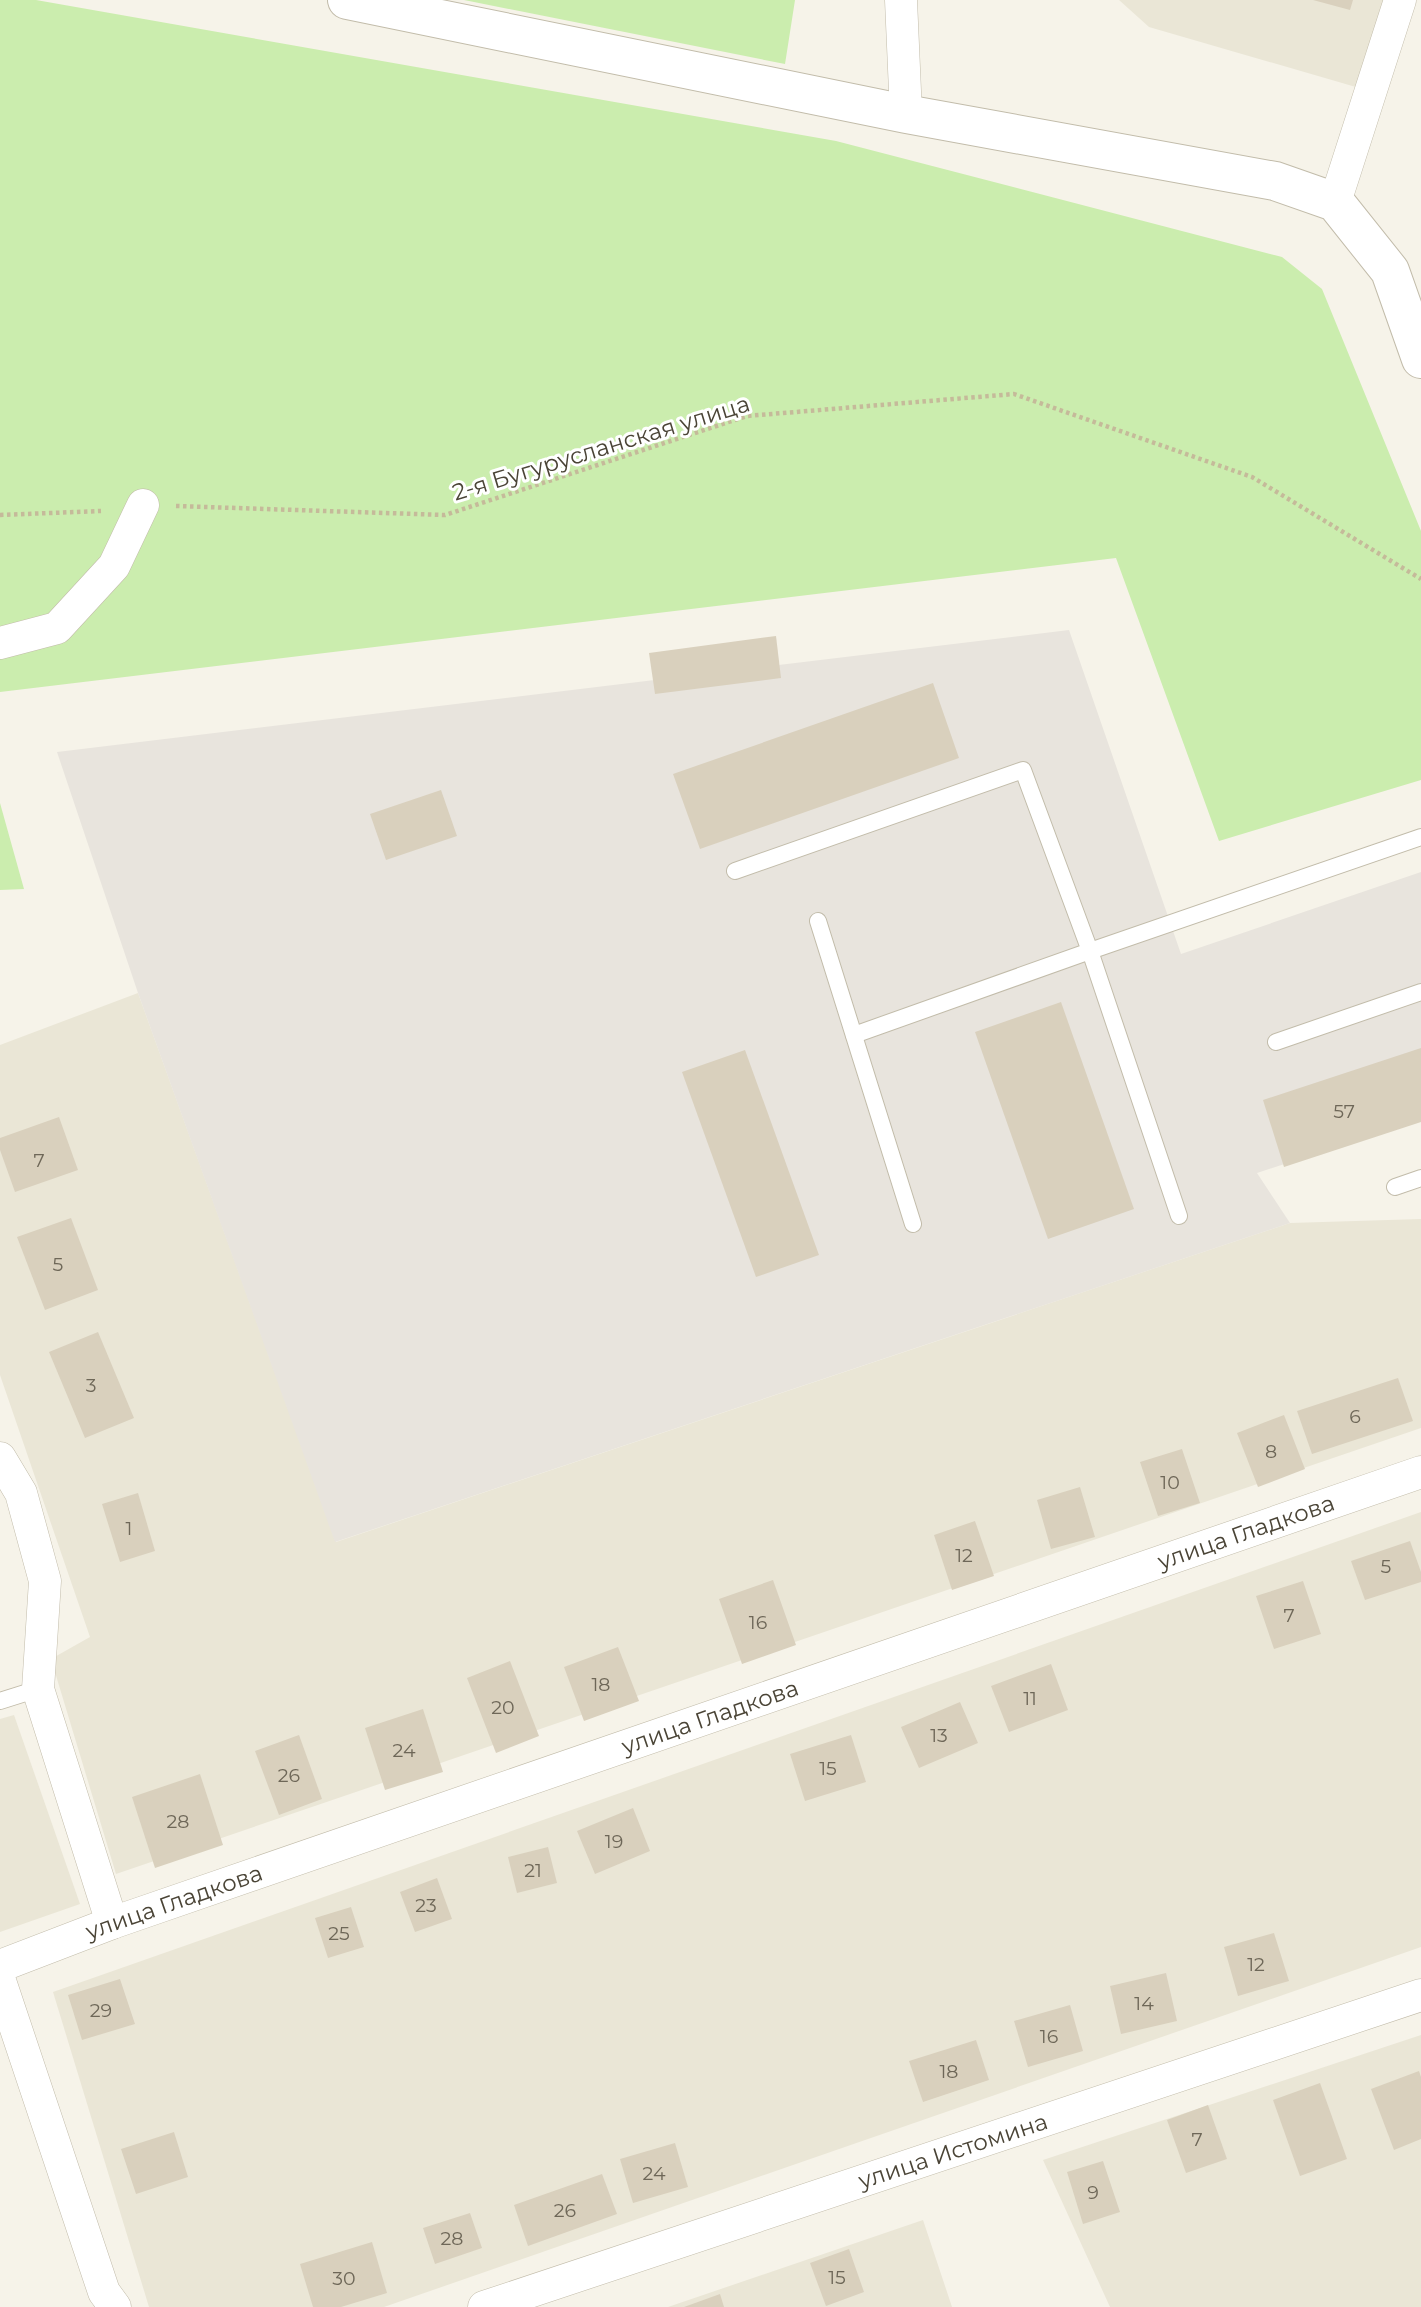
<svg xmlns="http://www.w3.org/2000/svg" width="1421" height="2307" viewBox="0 0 1421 2307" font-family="Montserrat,sans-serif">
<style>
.residential{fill:#eae6d6}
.industrial{fill:#e8e4dd}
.green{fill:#cbedae}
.building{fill:#d9d0bd}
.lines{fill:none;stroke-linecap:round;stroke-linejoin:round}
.service-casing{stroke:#c2bcaa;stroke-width:18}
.minor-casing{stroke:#c2bcaa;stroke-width:33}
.tertiary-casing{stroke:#c2bcaa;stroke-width:40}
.path{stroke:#c5ba9a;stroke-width:4.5;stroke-dasharray:3.5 3.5;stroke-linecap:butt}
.service{stroke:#fff;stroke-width:16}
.minor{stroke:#fff;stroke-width:32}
.tertiary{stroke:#fff;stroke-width:38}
.labels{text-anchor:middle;stroke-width:6;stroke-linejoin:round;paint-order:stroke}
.number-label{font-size:19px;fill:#6e6758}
.street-label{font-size:23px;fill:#4a4436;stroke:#fff}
</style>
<rect width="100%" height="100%" fill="#f6f3e9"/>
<g class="residential">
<polygon points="1119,0 1391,0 1373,92 1149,27"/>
<polygon points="138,993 336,1542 1290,1223 1421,1219 1421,1428 116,1874 51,1659 90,1637 0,1375 0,1045"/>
<polygon points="1421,1512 1421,1947 384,2307 149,2307 53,1992"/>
<polygon points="14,1715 80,1904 0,1932 0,1719"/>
<polygon points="1421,2035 1421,2307 1110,2307 1043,2160"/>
<polygon points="923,2220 952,2307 668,2307"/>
</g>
<polygon class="industrial" points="1069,630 1181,954 1421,872 1421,1119 1257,1173 1290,1223 335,1542 138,993 57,752"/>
<g class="green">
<polygon points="0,0 36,0 836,141 1282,257 1322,289 1421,531 1421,780 1219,841 1116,558 0,692"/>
<polygon points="464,0 795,0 785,64"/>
<polygon points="0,803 24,889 25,889 0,890"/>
</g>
<g class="building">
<polygon points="1313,0 1353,0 1350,10"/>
<polygon points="776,636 781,678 655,694 649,653"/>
<polygon points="933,683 959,758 700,849 673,774"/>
<polygon points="441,790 457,836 386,860 370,814"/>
<polygon points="1061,1002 1134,1209 1048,1239 975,1032"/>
<polygon points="1421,1048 1421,1122 1284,1167 1263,1100"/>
<polygon points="745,1050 819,1255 756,1277 682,1072"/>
<polygon points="59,1117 78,1170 15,1192 0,1150 0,1138"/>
<polygon points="71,1218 98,1290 45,1310 17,1237"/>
<polygon points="98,1332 134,1418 85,1438 49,1352"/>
<polygon points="1398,1378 1413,1421 1312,1454 1297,1411"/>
<polygon points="1284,1415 1305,1469 1258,1487 1237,1433"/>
<polygon points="1182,1449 1200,1503 1158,1516 1140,1462"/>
<polygon points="1080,1487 1095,1537 1051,1549 1037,1500"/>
<polygon points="138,1493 155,1551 120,1562 102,1504"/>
<polygon points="975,1521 994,1576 952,1590 934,1535"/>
<polygon points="1410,1541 1421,1572 1421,1582 1365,1600 1351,1561"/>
<polygon points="773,1580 796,1645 742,1664 719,1599"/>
<polygon points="1303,1581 1321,1634 1274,1649 1256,1596"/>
<polygon points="618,1647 639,1701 584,1721 564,1667"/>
<polygon points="510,1661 539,1736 496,1753 467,1678"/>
<polygon points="1051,1664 1068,1710 1009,1732 991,1686"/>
<polygon points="960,1702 978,1743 919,1768 901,1727"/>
<polygon points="423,1709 443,1772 385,1790 365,1728"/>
<polygon points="299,1735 322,1799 279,1815 255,1751"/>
<polygon points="851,1735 866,1782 805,1801 790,1754"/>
<polygon points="200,1774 223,1845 155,1868 132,1797"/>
<polygon points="633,1808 650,1851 595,1874 577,1831"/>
<polygon points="548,1847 557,1883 517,1893 508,1857"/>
<polygon points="437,1878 452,1919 415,1932 400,1892"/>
<polygon points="351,1907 364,1947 328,1958 315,1918"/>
<polygon points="1274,1933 1289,1981 1238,1996 1224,1947"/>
<polygon points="1166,1973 1177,2021 1121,2034 1110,1986"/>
<polygon points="120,1979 135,2024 82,2040 68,1995"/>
<polygon points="1070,2005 1083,2051 1028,2067 1014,2021"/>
<polygon points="976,2040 989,2080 923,2102 909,2061"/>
<polygon points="1419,2071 1421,2077 1421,2139 1394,2150 1371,2089"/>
<polygon points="1320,2083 1347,2159 1300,2176 1273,2100"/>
<polygon points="1208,2105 1227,2159 1186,2173 1167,2120"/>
<polygon points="174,2132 188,2177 136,2194 121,2149"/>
<polygon points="675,2143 688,2187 633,2203 620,2159"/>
<polygon points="1103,2161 1120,2212 1083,2224 1067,2172"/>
<polygon points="602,2174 617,2214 528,2246 514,2205"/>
<polygon points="470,2213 482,2248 435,2264 423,2228"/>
<polygon points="372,2242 387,2293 341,2307 313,2307 300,2264"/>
<polygon points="849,2249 864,2292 826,2306 810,2263"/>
<polygon points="720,2294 724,2307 684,2307"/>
</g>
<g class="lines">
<defs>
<g id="service">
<polyline points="735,871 1023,770 1090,951 1179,1216"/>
<polyline points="818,921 913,1224"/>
<polyline points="854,1035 1090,951 1421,837"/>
<polyline points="1276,1042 1421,992"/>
<polyline points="1395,1187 1421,1178"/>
<polyline points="0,1701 38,1689"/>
</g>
<g id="minor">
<polyline points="901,0 906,114"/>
<polyline points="1335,202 1400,0"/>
<polyline points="0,643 57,628 114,566 143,505"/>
<polyline points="0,1458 21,1493 45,1581 38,1689 112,1923"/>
<polyline points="0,1966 112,1923 1421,1472"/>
<polyline points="0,1981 104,2292 115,2307"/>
<polyline points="484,2307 1421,1995"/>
</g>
<polyline id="tertiary" points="347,0 906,114 1275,181 1335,202 1390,271 1421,359"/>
</defs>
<use href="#service" class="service-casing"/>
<use href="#minor" class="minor-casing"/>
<use href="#tertiary" class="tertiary-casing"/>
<g class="path">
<polyline points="176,506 445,515 747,416 1014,394 1252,477 1421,579"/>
<polyline points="0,515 101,511"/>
</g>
<use href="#service" class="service"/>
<use href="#minor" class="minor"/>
<use href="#tertiary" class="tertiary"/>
</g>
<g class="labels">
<g class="number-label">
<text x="1344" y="1118">57</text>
<text x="39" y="1167">7</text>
<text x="58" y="1271">5</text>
<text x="91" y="1392">3</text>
<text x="1355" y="1423">6</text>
<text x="1271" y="1458">8</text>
<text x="1170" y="1489">10</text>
<text x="129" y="1535">1</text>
<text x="964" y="1562">12</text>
<text x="1386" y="1573">5</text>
<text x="1289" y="1622">7</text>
<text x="758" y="1629">16</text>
<text x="601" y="1691">18</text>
<text x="1030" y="1705">11</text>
<text x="503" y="1714">20</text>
<text x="939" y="1742">13</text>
<text x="404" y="1757">24</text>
<text x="828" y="1775">15</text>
<text x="289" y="1782">26</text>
<text x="178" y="1828">28</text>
<text x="614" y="1848">19</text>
<text x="533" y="1877">21</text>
<text x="426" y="1912">23</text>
<text x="339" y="1940">25</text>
<text x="1256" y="1971">12</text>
<text x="1144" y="2010">14</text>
<text x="101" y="2017">29</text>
<text x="1049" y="2043">16</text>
<text x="949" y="2078">18</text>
<text x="1197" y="2146">7</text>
<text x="654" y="2180">24</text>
<text x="1093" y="2199">9</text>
<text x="565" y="2217">26</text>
<text x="452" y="2245">28</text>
<text x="837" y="2284">15</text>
<text x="344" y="2285">30</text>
</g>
<g class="street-label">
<text transform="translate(601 448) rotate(-17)" y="8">2-я Бугурусланская улица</text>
<text transform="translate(1246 1532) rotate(-19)" y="8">улица Гладкова</text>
<text transform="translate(710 1717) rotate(-19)" y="8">улица Гладкова</text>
<text transform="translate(174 1902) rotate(-19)" y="8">улица Гладкова</text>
<text transform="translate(953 2151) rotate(-18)" y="8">улица Истомина</text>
</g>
</g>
</svg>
